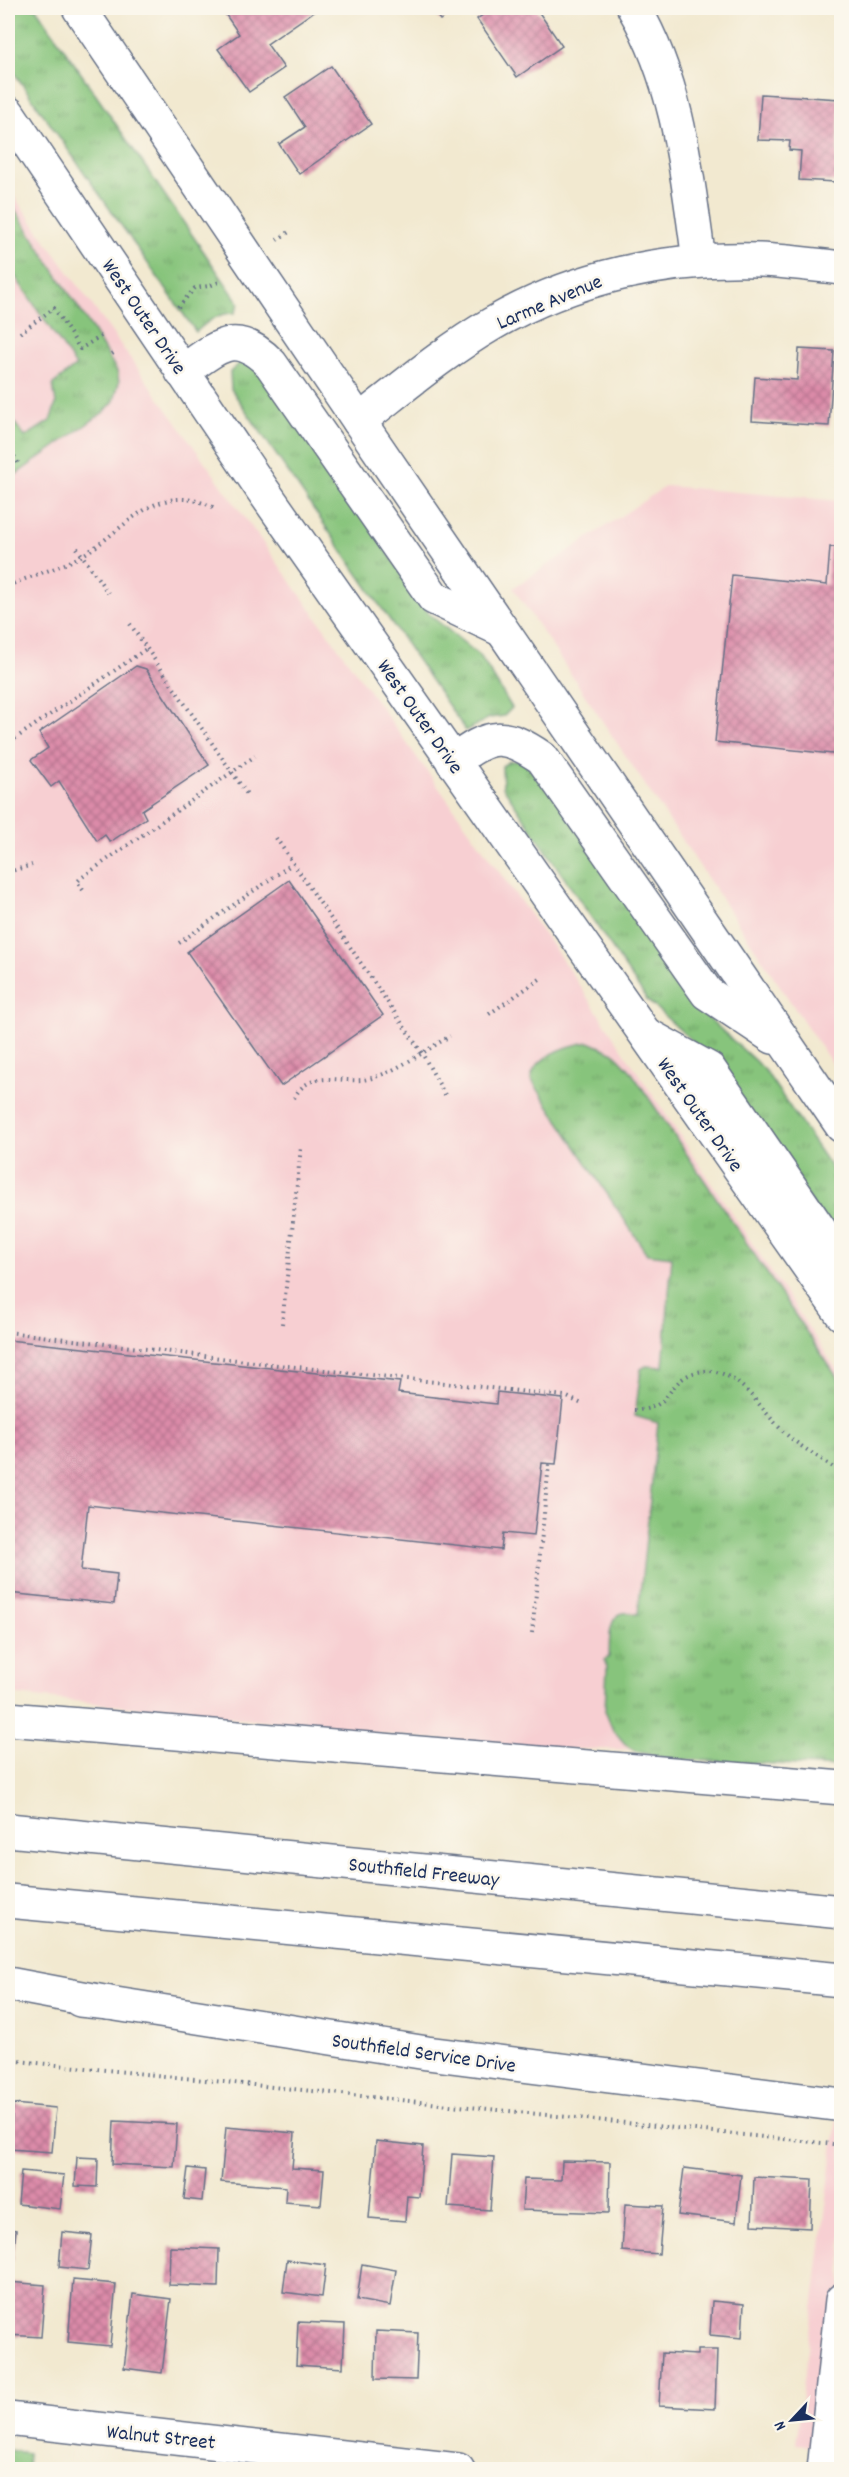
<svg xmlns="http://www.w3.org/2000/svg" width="849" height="2477" viewBox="0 0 849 2477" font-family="Dekko,sans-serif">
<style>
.built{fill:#f7cfd2}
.grass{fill:url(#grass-tufts);stroke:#517a6c;stroke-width:1.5}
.park{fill:url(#park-crowns);stroke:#517a6c;stroke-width:1.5}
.building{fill:url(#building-cross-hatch)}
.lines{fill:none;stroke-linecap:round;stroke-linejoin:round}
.minor-casing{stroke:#667086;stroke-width:36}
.major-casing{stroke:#667086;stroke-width:36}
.highway-casing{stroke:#667086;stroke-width:36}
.path{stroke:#667086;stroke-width:4;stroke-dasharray:1.5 4.5;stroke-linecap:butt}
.minor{stroke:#fff;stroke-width:33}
.major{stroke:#fff;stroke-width:33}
.highway{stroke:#fff;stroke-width:33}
.labels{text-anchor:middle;stroke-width:5;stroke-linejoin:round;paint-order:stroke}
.street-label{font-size:21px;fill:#1b2f5e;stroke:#fbf7ec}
</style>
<defs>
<pattern id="grass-tufts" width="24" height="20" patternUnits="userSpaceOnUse" patternTransform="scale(1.5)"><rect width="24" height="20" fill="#87c47b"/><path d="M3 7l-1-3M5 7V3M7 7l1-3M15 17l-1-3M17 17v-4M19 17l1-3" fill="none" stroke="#6ea068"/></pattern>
<pattern id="park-crowns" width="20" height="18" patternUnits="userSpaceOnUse" patternTransform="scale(1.5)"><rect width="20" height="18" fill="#87c47b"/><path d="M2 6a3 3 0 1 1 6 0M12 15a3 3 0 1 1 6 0" fill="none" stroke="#6ea068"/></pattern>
<pattern id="building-cross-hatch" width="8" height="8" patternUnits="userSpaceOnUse" patternTransform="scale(1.5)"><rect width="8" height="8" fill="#dc8ba9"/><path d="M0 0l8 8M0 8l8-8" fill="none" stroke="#b2728d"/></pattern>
</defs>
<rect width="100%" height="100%" fill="#fbf7ec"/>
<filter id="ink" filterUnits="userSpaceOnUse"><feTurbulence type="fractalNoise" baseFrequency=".0167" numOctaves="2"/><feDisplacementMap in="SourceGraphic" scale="12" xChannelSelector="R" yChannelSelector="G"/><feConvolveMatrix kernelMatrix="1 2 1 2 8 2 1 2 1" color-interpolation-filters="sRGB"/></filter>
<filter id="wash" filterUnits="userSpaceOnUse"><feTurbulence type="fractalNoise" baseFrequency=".008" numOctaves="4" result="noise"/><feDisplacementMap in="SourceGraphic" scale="24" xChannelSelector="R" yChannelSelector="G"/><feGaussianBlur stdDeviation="1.35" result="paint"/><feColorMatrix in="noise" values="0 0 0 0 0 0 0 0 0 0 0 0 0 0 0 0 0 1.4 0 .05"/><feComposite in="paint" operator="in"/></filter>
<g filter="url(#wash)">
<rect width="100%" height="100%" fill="#f2e9d0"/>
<g class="built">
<polygon points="8,188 559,955 841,1376 841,1750 525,1749 8,1694"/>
<polygon points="666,486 841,501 841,1077 513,588"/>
<polygon points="837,2118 842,2119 841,2449 796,2444"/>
</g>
<g class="grass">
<path d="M8,8H36L239,303L235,313C218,313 208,321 196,332L8,64Z"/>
<polygon points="8,199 89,324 117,371 119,382 114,401 104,412 8,480 8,419 11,418 25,437 50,421 56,404 53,384 76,366 8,266"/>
<polygon points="241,362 263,368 429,614 481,657 512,708 504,716 489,718 466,731 231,389 230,372"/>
<polygon points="510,761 522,761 544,781 702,1012 764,1069 841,1182 841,1246 711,1058 647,1000 503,787 502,766"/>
<path d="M589,1042L614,1053L630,1070L841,1383V1767L669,1759L635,1751L627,1746L613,1730L605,1711L607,1667L604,1660L609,1657C610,1645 607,1616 623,1613C627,1612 634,1614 638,1614L658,1423L635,1416L641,1369L646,1366L663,1367L672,1257L647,1254L531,1079C534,1056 569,1045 589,1042Z"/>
</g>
<polygon class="park" points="8,2450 28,2453 27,2469 8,2469"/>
<g id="blocks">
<g class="building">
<polygon points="221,8 315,8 316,10 267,44 284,68 249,92 218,49 239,34"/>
<polygon points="431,8 458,8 440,20"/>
<polygon points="493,8 536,8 562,46 517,77 477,19"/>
<polygon points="331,66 371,124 299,174 279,144 305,127 285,97"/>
<polygon points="761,94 840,99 836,182 799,180 801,151 789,150 790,141 758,140"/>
<polygon points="799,349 834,351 829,426 752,421 755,377 797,380"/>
<polygon points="830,547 842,548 842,755 715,742 732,575 827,585"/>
<polygon points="136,666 146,669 209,765 142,810 146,818 110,842 105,835 97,841 59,781 51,787 31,760 48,748 39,733"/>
<polygon points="289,880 383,1015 281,1086 187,952"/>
<polygon points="8,1340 400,1382 398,1393 496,1404 497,1392 563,1399 556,1464 542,1463 534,1536 503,1533 501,1550 88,1505 81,1570 117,1574 114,1604 8,1593"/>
<polygon points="13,2104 56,2108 52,2152 9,2149"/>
<polygon points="114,2121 177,2124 174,2167 112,2164"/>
<polygon points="226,2127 295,2133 292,2168 324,2170 321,2205 285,2202 286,2187 221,2182"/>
<polygon points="376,2141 423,2146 419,2197 407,2196 405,2221 369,2218"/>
<polygon points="452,2154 494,2157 490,2210 448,2207"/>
<polygon points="77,2157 98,2158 97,2187 75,2186"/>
<polygon points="562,2161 610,2162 609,2213 522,2210 524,2179 561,2180"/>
<polygon points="188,2168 205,2170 202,2201 184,2199"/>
<polygon points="684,2168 741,2175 736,2222 678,2215"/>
<polygon points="21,2171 64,2175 60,2209 18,2204"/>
<polygon points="754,2177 812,2180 810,2228 752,2225"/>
<polygon points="625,2204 663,2206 659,2254 622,2251"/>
<polygon points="8,2229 16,2230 13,2261 8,2261"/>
<polygon points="62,2232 92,2235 88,2270 59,2267"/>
<polygon points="170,2247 219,2249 218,2287 169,2285"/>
<polygon points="287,2260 326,2265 322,2297 283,2292"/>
<polygon points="362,2264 396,2270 390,2306 357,2300"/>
<polygon points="73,2280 116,2284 110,2346 68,2342"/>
<polygon points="8,2282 45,2285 41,2337 8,2335"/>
<polygon points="133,2294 171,2299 162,2373 124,2368"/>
<polygon points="712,2301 744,2304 742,2338 710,2335"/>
<polygon points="298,2322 345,2324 343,2368 296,2365"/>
<polygon points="376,2331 418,2333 416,2380 375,2379"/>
<polygon points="697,2350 717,2350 715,2409 659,2406 662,2353 697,2355"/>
</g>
</g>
</g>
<g filter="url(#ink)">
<use href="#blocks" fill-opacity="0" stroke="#667086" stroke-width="1.5"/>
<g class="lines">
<defs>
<g id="minor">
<path d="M634,8C679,84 687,175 699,260"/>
<path d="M359,421C402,388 444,352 492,324C573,277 666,257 760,260C787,261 814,265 842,268"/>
<polyline points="8,2419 458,2470"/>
<polyline points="824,2470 842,2300"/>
</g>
<g id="major">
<polyline points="79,8 359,421 842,1126"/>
<polyline points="8,113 262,489 842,1314"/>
<path d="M182,372C218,347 235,327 271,364L434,598L500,629"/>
<path d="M453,762C490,733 504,732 542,758L707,993L773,1037"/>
<polyline points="651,1037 709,1069 842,1262"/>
<polyline points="8,1719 842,1788"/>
<polyline points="80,2000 109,2003 427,2053 842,2105"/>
</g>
<g id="highway">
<polyline points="8,1830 842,1912"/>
<polyline points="8,1901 842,1980"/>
<polyline points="8,1984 109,2003"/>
</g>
</defs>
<use href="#minor" class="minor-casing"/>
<use href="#major" class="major-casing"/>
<use href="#highway" class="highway-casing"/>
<g class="path">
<polyline points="277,240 289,232"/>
<polyline points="178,307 195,288 209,286 222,281"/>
<polyline points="20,333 54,308 80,349 101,336"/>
<polyline points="112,354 115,352"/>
<polyline points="8,446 20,466"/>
<polyline points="77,548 108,593"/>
<path d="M8,586C32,575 58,569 81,556C127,530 155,478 215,508"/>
<polyline points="130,624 249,797"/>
<polyline points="10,742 146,649"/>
<polyline points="276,838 422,1053 445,1095"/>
<polyline points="8,872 32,865"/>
<polyline points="83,890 77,882 81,878 255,756"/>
<polyline points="179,943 292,864"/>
<polyline points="489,1014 540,979"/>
<path d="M294,1098C309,1070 336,1082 362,1080C389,1077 426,1050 450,1036"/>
<polyline points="282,1324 301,1147"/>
<polyline points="8,1332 278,1365 565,1396 582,1404"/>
<path d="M634,1410C673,1410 665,1382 694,1373C736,1360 760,1411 785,1433C802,1449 824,1459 842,1474"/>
<polyline points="532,1633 549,1464"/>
<polyline points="8,2060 842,2145"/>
</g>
<use href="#minor" class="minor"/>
<use href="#major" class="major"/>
<use href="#highway" class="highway"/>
</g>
</g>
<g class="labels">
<g class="street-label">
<text transform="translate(549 301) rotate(-23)" y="7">Larme Avenue</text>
<text transform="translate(145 316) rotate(56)" y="7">West Outer Drive</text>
<text transform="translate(421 716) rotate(55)" y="7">West Outer Drive</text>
<text transform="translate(701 1114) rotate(55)" y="7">West Outer Drive</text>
<text transform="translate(424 1871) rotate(6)" y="7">Southfield Freeway</text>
<text transform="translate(424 2052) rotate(8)" y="7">Southfield Service Drive</text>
<text transform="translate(161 2436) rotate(6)" y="7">Walnut Street</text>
</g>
</g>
<rect width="849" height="2477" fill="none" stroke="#fbf7ec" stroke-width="30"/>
<g transform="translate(792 2420) rotate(244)" stroke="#fbf7ec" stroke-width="4.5" paint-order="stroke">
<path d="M0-4.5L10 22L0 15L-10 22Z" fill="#1b2f5e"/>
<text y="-9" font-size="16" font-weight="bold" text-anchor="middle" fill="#1b2f5e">N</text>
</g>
</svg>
